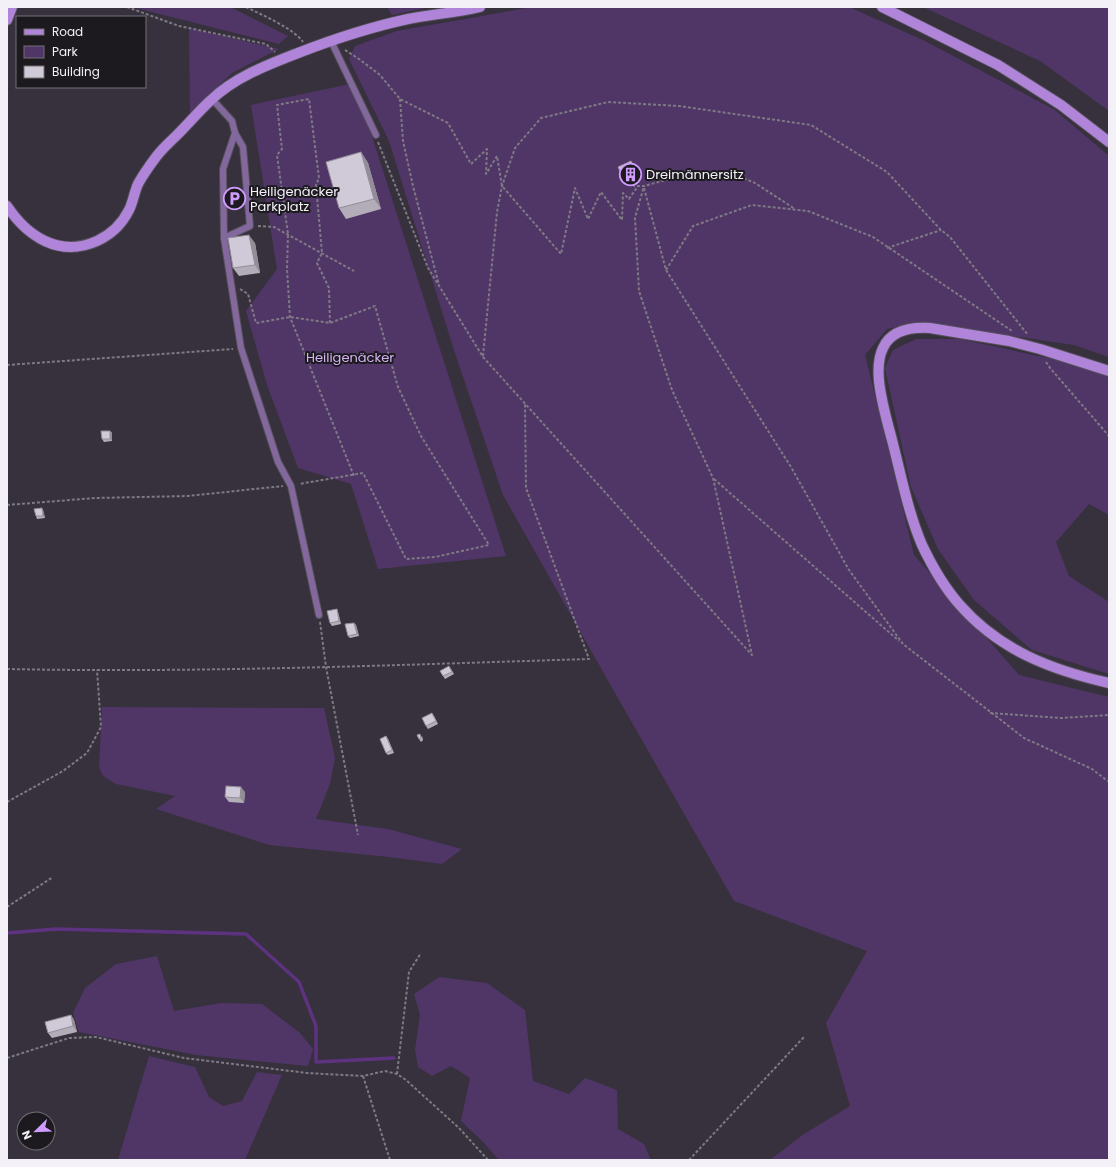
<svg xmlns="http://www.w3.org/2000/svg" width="1116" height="1167" viewBox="0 0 1116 1167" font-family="Poppins,sans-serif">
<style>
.green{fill:#503667}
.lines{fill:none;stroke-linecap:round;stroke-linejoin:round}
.stream{stroke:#5d3280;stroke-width:3.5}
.lane-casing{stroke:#54505a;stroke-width:8}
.secondary-casing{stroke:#54505a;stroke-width:12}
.path{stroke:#7e7983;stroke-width:2;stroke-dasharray:3 2;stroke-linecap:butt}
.lane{stroke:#83689d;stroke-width:6}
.secondary{stroke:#b084d8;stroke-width:10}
.wall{fill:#b3adba}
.shaded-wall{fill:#928d97}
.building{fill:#d0c9d8;stroke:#928d97}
.labels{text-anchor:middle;stroke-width:4;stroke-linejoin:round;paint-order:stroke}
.poi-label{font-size:13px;fill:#f4f0f8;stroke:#1d1a1f;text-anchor:start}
.park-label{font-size:13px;fill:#d4b3f4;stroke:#1d1a1f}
</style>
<rect width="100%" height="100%" fill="#36313c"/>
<g class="green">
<polygon points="132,7 230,7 288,36 279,44"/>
<polygon points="387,7 430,7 392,15"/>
<polygon points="532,7 849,7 925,41 1055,110 1109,156 1109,357 1074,345 917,322 887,329 865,355 914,555 1019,675 1109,697 1109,1160 770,1160 804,1134 850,1106 826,1023 867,951 734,901 611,686 503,495 454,350 389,141 349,59 355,46 397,31"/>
<polygon points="923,7 1109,7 1109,111 1040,61"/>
<polygon points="189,28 279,49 232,73 190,113"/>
<polygon points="355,83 506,556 378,569 351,484 298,468 267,385 246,311 277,269 251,105"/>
<polygon points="916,339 960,339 1075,364 1109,377 1109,515 1089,504 1056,542 1069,576 1109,602 1109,674 1032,650 974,600 938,549 911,487 885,368 893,350"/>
<polygon points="102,707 324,708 335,758 330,784 316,819 388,829 462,849 442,864 389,857 269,845 156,809 175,796 116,784 103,776 99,767"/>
<polygon points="157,956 174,1011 221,1003 262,1004 300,1033 313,1049 308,1066 196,1055 79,1032 73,1013 85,988 116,964"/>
<polygon points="439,977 487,983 525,1010 533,1081 569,1094 585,1078 617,1090 618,1129 644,1144 651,1160 499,1160 483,1142 461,1121 470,1078 451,1066 432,1076 418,1067 415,1050 420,1015 414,994"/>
<polygon points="149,1056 195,1067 209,1097 223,1106 242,1101 257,1072 282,1075 245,1160 118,1160"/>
</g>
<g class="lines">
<polyline class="stream" points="7,933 56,929 246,934 299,982 316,1026 316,1062 394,1058"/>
<defs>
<g id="lane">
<polyline points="331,41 376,135"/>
<polyline points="212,99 232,121 235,133 243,147 250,226 224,238"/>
<polyline points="235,133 223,169 224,238 241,348 278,462 291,486 319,615"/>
</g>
<g id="secondary">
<polyline points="882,7 998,65 1061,105 1109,142"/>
<polyline points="7,20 12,7"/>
<path d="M7,206C27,236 59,258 97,241C110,235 122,224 129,210C133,202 134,193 138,184C143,175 150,165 156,157C162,149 170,142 177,135C189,123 199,111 211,100C235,77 267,65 298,53C334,39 371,27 408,19C432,14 456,13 480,7"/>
<path d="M1109,371L1040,349L1009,341L930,328C912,327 891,330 883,348C878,358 878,370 879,381C881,401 887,421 892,440C901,475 908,512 922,545C932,566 944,587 959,604C999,650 1051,670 1109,683"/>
</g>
</defs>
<use href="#lane" class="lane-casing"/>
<use href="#secondary" class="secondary-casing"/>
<g class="path">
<polyline points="127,7 179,26 266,44 275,52"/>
<path d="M246,7C262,15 293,28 303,42"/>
<polyline points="345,50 359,59 380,75 400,99 448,123 471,164 487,149 486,174 497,156 502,186 561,254 575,188 588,219 601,192 622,220 623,193 629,199 638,186"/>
<polyline points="400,99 403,141 413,186 439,285"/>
<polyline points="378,142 428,268 483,357 752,655 713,478 672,390 639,291 635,218 644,186"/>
<polyline points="635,179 634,186 644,186 695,172 729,172 755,183 795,209"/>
<polyline points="644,188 666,270 791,467 849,570 903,644 1024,738 1092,769 1109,782"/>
<polyline points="258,226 274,227 354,271"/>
<polyline points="887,248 941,230"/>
<polyline points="666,270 693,226 752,205 808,211 873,237 1012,331"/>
<polyline points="240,289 248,294 256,323 290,317 330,323 375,306 398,387 421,436 489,545 435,557 406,559 363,473 299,484"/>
<polyline points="330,323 329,288 317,263 322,253 316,185 319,178 309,99 277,105 282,149 277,155 288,234 287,269 290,317 354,476"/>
<polyline points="483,356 497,212 502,186 515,148 541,118 608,102 679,106 811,125 887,172 941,230 950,237 1028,335"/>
<polyline points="1046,362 1050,368 1109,436"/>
<polyline points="7,365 233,349"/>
<polyline points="714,479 899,641"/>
<polyline points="7,505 95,498 188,496 283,486"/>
<polyline points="320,622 326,667 358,835"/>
<path d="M7,669C201,673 395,665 589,659L526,488L525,404"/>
<polyline points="990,713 1061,718 1109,715"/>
<polyline points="7,802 63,771 87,753 101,727 97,670"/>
<polyline points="7,907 53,877"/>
<polyline points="7,1058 69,1038 96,1037 184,1058 307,1073 363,1076 385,1071 397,1074 406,1080 459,1128 488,1160"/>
<polyline points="397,1074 409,972 421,953"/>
<polyline points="363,1076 390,1160"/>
<polyline points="689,1160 804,1037"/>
</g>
<use href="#lane" class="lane"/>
<use href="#secondary" class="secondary"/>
</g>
<g class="wall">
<polygon points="361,152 368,163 381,209 346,219 339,208"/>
<polygon points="635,166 640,176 627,182 623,177"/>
<polygon points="255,243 260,273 239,276 233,268"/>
<polygon points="110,431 112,433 112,441 104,442 102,439"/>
<polygon points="43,510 45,518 37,519 36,516"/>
<polygon points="337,609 338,612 341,624 332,626 330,623"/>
<polygon points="354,623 356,625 359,636 350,638 348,636"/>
<polygon points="451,669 454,674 445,679 443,676"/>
<polygon points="434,716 438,724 428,729 426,726"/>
<polygon points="386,736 388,739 394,753 388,755 386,753"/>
<polygon points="422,736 423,740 421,742 419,739"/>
<polygon points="245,792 244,803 229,802 225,797"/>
<polygon points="71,1015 74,1020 77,1032 52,1038 48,1033"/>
</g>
<g class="shaded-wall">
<polygon points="361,152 368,163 381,209 374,199"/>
<polygon points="631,161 635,166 640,176 636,171"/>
<polygon points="249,235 255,243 260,273 255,265"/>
<polygon points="110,431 112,433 112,441 110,439"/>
<polygon points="42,508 43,510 45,518 43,516"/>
<polygon points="337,609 338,612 341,624 339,621"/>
<polygon points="354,623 356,625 359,636 357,634"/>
<polygon points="386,736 388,739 394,753 392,750"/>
<polygon points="241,787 245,792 244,803 240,798"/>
<polygon points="71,1015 74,1020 77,1032 73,1026"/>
</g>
<g class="building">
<polygon points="361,152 374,199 339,208 326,162"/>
<polygon points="631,161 636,171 623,177 618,167"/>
<polygon points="249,235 255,265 233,268 228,238"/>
<polygon points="101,431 110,431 110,439 102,439"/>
<polygon points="42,508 43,516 36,516 34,509"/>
<polygon points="337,609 339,621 330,623 327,611"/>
<polygon points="354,623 357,634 348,636 345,624"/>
<polygon points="449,666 452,672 443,676 440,671"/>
<polygon points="432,713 436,721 426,726 422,718"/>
<polygon points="420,734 421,738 419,739 417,735"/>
<polygon points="386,736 392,750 386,753 380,739"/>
<polygon points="226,786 241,787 240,798 225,797"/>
<polygon points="71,1015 73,1026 48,1033 45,1022"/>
</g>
<defs>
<symbol id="building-ring" viewBox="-11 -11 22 22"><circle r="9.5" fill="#1d1a1f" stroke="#d09dfe" stroke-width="1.5"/><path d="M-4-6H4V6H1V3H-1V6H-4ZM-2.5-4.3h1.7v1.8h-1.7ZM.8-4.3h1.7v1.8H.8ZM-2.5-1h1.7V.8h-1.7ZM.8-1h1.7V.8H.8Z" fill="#d09dfe"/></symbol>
<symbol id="parking-ring" viewBox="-11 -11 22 22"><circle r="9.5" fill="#1d1a1f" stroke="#d09dfe" stroke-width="1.5"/><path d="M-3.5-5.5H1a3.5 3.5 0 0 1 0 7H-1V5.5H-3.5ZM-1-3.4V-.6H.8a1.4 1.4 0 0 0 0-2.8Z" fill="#d09dfe"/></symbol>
</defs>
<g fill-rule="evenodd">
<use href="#building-ring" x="618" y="162" width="25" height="25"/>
<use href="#parking-ring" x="222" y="186" width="25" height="25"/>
</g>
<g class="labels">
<g class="poi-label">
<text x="646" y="179">Dreimännersitz</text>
<text x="250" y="196">Heiligenäcker<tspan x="250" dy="15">Parkplatz</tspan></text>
</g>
<g class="park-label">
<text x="350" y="362">Heiligenäcker</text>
</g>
</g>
<rect width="1116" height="1167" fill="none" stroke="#f4f0f8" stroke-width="16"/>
<rect x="16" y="16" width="130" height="72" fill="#1d1a1f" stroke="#737076"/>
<rect x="24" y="29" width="20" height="6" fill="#b084d8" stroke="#737076"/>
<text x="52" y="36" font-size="12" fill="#f4f0f8">Road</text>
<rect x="24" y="46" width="20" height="12" fill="#503667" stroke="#737076"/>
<text x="52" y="56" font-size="12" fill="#f4f0f8">Park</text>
<rect x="24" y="66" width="20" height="12" fill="#d0c9d8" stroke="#737076"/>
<text x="52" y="76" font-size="12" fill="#f4f0f8">Building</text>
<g transform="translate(36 1131) rotate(247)"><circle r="19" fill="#1d1a1f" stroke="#737076"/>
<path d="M0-3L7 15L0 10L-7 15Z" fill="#d09dfe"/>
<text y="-6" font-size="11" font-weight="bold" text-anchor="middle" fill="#f4f0f8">N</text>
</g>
</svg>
